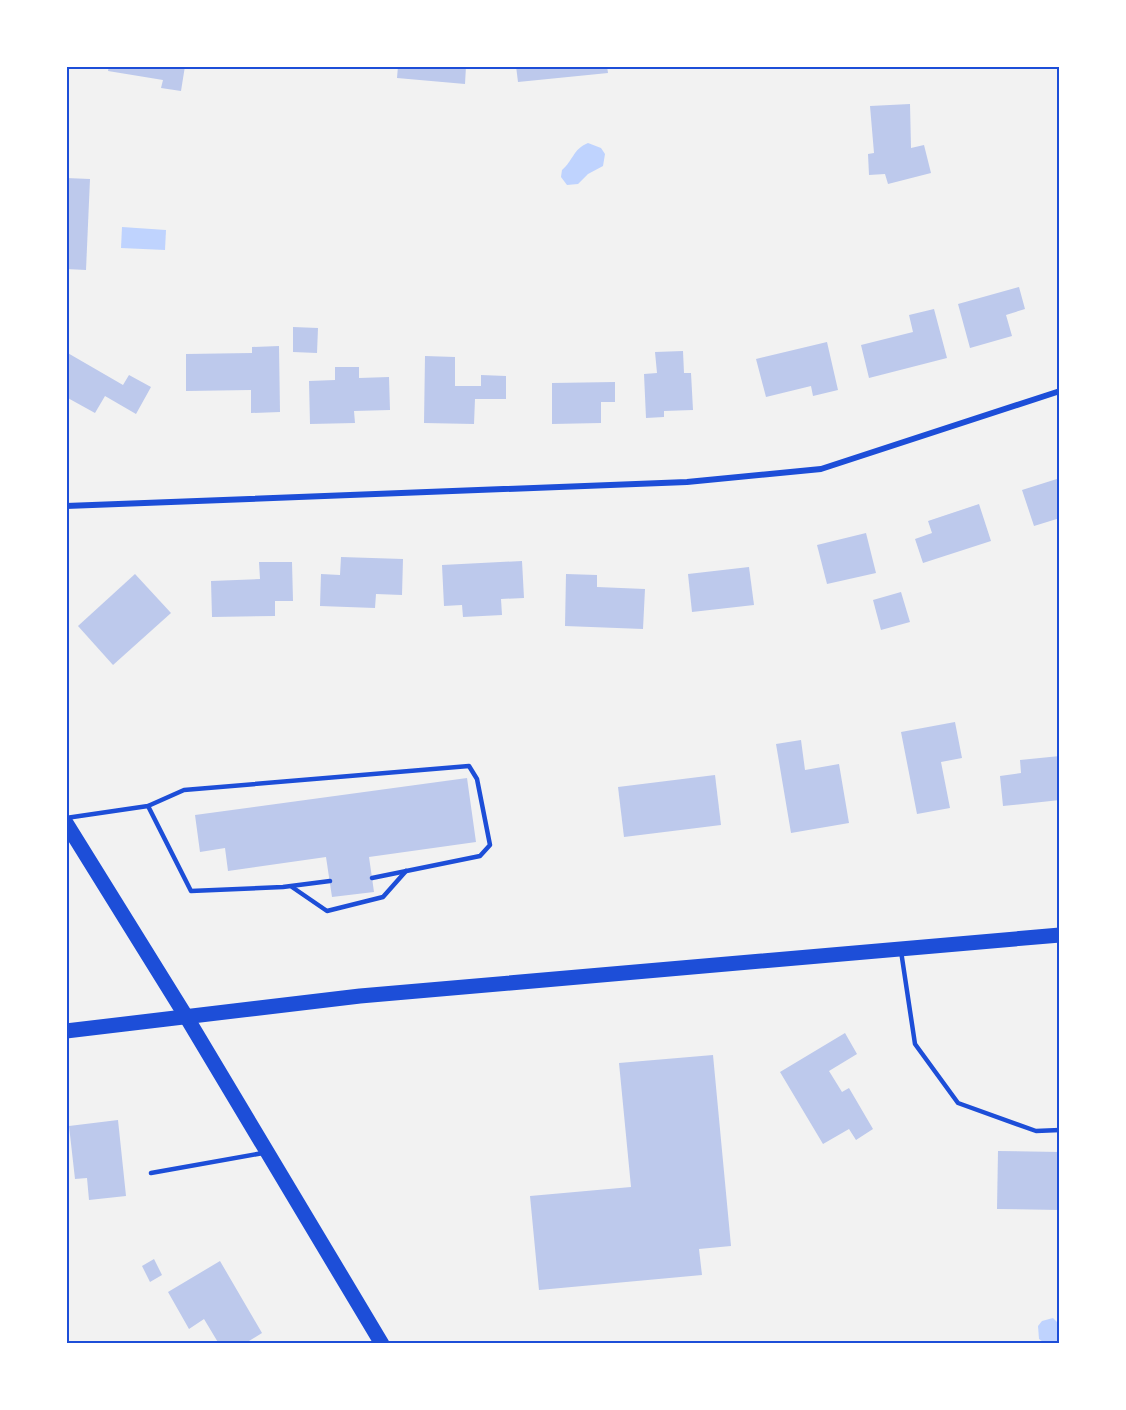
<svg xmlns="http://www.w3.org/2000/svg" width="1126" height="1410" viewBox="0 0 1126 1410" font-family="'Crimson Pro',serif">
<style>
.water{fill:#bfd3fe}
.building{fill:#bdc9ec}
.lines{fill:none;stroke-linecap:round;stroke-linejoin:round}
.service{stroke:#1d4ed8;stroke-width:4.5}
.minor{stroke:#1d4ed8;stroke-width:6}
.primary{stroke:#1d4ed8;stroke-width:15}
.neatline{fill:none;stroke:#1d4ed8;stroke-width:2}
</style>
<rect width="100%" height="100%" fill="#f2f2f2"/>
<g class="water">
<path d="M588,143L601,148L605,154L603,166L588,174L578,184L567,185L561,177L562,170C573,161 573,149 588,143Z"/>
<polygon points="122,227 166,230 165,250 121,248"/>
<polygon points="1053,1318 1060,1325 1060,1344 1046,1344 1039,1339 1038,1326 1042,1321"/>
</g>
<g class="building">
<polygon points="109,66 185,66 181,91 161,88 163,80 108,71"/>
<polygon points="398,66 466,66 465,84 397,78"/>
<polygon points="516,66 607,66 608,73 518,82"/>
<polygon points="910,104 911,148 924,145 931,173 888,184 885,174 869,175 868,154 874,153 870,106"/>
<polygon points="66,178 90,179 86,270 66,269"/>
<polygon points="1019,287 1025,309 1006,315 1012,336 970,348 958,304"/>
<polygon points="934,309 947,358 869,378 861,345 913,332 909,315"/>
<polygon points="293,327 318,328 317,353 293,352"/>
<polygon points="827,342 838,390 813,396 811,386 766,397 756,359"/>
<polygon points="279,346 280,412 251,413 251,390 186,391 186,354 252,353 252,347"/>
<polygon points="683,351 684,373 691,373 693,410 664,411 664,417 646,418 644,374 657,373 655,352"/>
<polygon points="66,352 123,385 129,375 151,387 136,414 105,396 95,413 66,397"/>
<polygon points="425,356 455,357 455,386 481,386 481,375 506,376 506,399 475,399 474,424 424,423"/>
<polygon points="335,367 359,367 359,378 389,377 390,410 354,411 355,423 310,424 309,381 335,380"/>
<polygon points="615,382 615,402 601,402 601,423 552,424 552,383"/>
<polygon points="1060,478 1060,518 1034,526 1022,490"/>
<polygon points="979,504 991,541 923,563 915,539 932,533 928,521"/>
<polygon points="866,533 876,573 827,584 817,545"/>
<polygon points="341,557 403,559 402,595 376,594 375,608 320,606 321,574 340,575"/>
<polygon points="522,561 524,598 501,599 502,615 463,617 462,605 444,606 442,565"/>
<polygon points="259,562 292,562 293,601 275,601 275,616 212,617 211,581 260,579"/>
<polygon points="749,567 754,605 692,612 688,574"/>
<polygon points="135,574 171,613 113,665 78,626"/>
<polygon points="566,574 597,575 597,587 645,589 643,629 565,626"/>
<polygon points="901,592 910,622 881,630 873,600"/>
<polygon points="955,722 962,758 941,762 950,808 917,814 901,732"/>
<polygon points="801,740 805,770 839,764 849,823 791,833 776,744"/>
<polygon points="1060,756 1060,800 1003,806 1000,776 1021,773 1020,760"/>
<polygon points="715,775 721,825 624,837 618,787"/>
<polygon points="467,778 476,842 369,857 374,892 332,897 326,857 228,871 225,848 200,852 195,815"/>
<polygon points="845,1033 857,1054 829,1071 842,1092 849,1088 873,1129 856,1140 849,1129 823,1144 780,1072"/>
<polygon points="713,1055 731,1246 699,1249 702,1275 539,1290 530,1196 631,1187 619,1063"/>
<polygon points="118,1120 126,1196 89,1200 87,1178 75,1179 69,1126"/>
<polygon points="998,1151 1060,1152 1060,1210 997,1209"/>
<polygon points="154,1259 162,1275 150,1282 142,1266"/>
<polygon points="220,1261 262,1333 244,1344 219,1344 204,1319 189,1329 168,1292"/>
</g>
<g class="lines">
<g class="service">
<polyline points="148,806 191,891 283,887 330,881"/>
<polyline points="66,818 148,806 184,790 469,766 477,779 490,845 480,856 372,878"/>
<polyline points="292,887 327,911 383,897 406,871"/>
<polyline points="901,951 915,1044 958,1103 1036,1131 1060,1130"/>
<polyline points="151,1173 263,1153"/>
</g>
<polyline class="minor" points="66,506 687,482 821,469 1060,391"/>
<g class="primary">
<polyline points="66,823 187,1018 382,1344"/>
<polyline points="66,1031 360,996 1060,935"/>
</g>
</g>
<rect width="1126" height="1410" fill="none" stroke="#ffffff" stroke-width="135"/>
<rect x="68" y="68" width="990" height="1274" class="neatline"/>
</svg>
